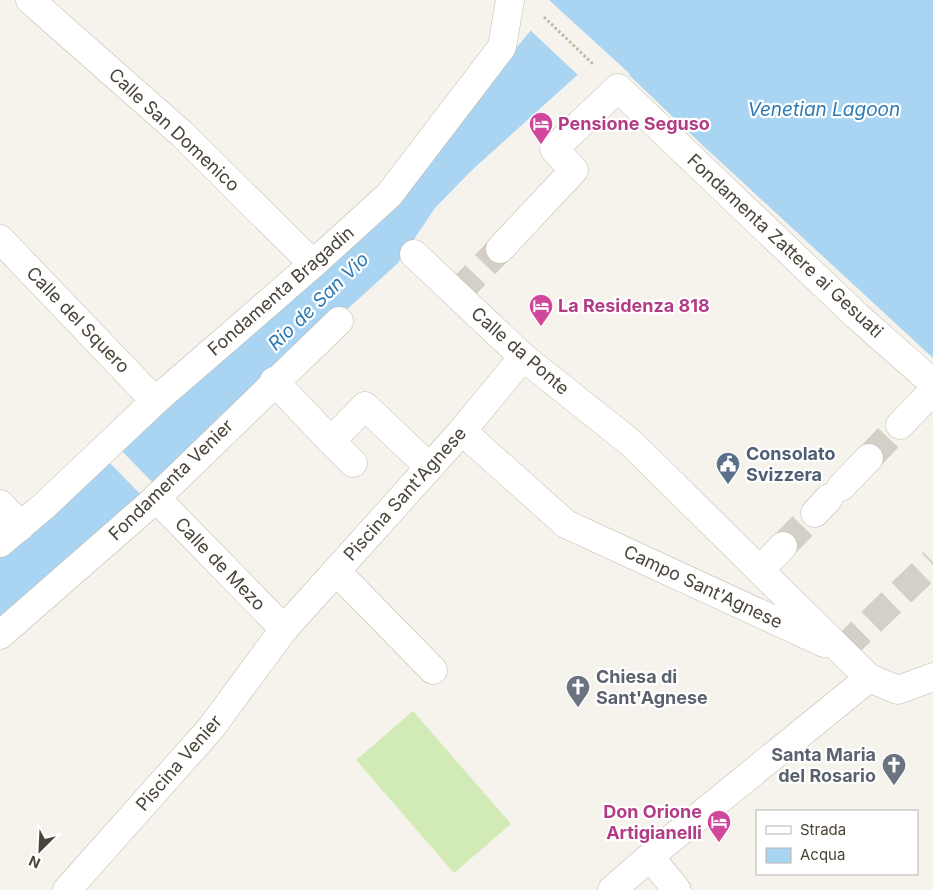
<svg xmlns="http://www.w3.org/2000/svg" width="933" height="890" viewBox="0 0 933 890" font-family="Inter,sans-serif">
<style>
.pitch{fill:#d2eab5}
.water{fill:#a9d4f2}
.pier{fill:#f6f3ec}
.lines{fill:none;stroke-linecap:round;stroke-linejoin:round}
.street-tunnel{stroke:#d4d0c8;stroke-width:28;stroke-dasharray:28 14;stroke-linecap:butt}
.street-casing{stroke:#c2bbae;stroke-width:29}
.path{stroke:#c4b79f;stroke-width:3;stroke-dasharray:2.5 2.5;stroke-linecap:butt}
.street{stroke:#fff;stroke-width:28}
.labels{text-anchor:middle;stroke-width:4.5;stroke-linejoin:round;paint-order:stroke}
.hotel-label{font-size:18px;font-weight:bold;fill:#b23c85;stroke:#fff;text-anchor:start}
.street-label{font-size:18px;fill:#4b4439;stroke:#fff}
.service-label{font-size:18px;font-weight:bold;fill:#4e5e75;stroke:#fff;text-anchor:start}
.worship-label{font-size:18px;font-weight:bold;fill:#5b616d;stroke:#fff;text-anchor:start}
.water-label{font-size:19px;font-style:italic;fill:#2e7ab2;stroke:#fff}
</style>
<rect width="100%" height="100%" fill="#f6f3ec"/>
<polygon class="pitch" points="413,711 511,824 454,873 356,760"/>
<polygon class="water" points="549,0 933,0 933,358 697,140 604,51 471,171 435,208 398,263 0,626 0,556 420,163 553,4"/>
<g class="pier">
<polygon points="547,0 549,0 630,74 628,76 604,54 579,76 529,29 550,4"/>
<polygon points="116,445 159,489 147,501 104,457"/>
</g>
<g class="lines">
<g class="street-tunnel">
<polyline points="456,295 500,249"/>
<polyline points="869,458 900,425"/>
<polyline points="783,546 815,513"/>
<polyline points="841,651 933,562"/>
</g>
<defs>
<g id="street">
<polyline points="30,0 182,134 313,264"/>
<polyline points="0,239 155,401"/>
<polyline points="500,249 574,170 554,149 618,88 857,316 933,383"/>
<polyline points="414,254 523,357 631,443 869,678 660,848 612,890"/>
<polyline points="274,381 331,441 365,406 429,467"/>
<polyline points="900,425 933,391"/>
<polyline points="462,431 566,524 824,643"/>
<polyline points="331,441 353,463"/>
<polyline points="841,487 869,458"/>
<polyline points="156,498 284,629"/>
<polyline points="0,504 21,526"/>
<polyline points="815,513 829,498"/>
<polyline points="0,543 44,506 155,401 313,264 389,195 502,47 510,0"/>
<polyline points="760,570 783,546"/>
<polyline points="336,571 433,670"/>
<polyline points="0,635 150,504 339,321"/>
<polyline points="869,678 898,690 933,677"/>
<polyline points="650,857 677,890"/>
<polyline points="67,890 211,728 284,629 462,431 523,357"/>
</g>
</defs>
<use href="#street" class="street-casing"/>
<polyline class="path" points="544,17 594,65"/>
<use href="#street" class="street"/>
</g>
<defs>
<symbol id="hotel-pin" viewBox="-11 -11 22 30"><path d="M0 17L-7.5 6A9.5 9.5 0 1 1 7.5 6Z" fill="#d1479c" stroke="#fff"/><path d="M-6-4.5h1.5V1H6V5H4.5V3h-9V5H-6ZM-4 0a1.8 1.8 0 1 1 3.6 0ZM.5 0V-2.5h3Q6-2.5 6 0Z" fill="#fff"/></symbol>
<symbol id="civic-pin" viewBox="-11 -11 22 30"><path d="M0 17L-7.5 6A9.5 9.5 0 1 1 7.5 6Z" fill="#5c6f8a" stroke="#fff"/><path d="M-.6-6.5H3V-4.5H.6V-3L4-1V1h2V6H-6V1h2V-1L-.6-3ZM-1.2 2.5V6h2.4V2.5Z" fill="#fff"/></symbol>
<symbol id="church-pin" viewBox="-11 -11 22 30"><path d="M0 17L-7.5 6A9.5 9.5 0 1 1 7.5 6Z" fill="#6b7280" stroke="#fff"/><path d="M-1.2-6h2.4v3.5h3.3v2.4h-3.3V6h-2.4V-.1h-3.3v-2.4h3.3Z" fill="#fff"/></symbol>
</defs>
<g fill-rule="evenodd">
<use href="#hotel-pin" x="527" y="110" width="28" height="38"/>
<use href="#hotel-pin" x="527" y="292" width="28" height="38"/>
<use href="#civic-pin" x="714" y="450" width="28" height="38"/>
<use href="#church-pin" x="564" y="673" width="28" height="38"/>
<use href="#church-pin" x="880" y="751" width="28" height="38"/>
<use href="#hotel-pin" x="705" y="808" width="28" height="38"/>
</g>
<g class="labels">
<g class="hotel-label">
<text x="558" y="130">Pensione Seguso</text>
<text x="558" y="312">La Residenza 818</text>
<text x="702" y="818" text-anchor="end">Don Orione<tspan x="702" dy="21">Artigianelli</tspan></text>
</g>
<g class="street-label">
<text transform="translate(174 130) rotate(43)" y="6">Calle San Domenico</text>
<text transform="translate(785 246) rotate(43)" y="6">Fondamenta Zattere ai Gesuati</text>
<text transform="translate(281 291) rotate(-41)" y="6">Fondamenta Bragadin</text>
<text transform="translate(78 320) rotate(46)" y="6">Calle del Squero</text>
<text transform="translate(520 351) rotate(41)" y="6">Calle da Ponte</text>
<text transform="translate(171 480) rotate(-44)" y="6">Fondamenta Venier</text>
<text transform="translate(405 494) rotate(-48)" y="6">Piscina Sant'Agnese</text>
<text transform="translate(220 564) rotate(46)" y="6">Calle de Mezo</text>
<text transform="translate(703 587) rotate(25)" y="6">Campo Sant'Agnese</text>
<text transform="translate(179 763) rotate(-49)" y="6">Piscina Venier</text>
</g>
<g class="service-label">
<text x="746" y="460">Consolato<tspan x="746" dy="21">Svizzera</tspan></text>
</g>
<g class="worship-label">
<text x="596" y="683">Chiesa di<tspan x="596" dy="21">Sant'Agnese</tspan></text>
<text x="876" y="761" text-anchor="end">Santa Maria<tspan x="876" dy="21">del Rosario</tspan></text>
</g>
<g class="water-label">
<text x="824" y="116">Venetian Lagoon</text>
<text transform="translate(318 301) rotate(-44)" y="7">Rio de San Vio</text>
</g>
</g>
<rect x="756" y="810" width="162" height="65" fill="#ffffff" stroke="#b7b4b0"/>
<rect x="766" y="826" width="25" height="8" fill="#ffffff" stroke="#b7b4b0"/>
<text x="800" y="835" font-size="15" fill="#4b4439">Strada</text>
<rect x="766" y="848" width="25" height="15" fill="#a9d4f2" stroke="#b7b4b0"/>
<text x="800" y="860" font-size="15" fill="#4b4439">Acqua</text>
<g transform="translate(40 850) rotate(204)" stroke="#ffffff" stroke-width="4" paint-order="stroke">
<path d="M0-4L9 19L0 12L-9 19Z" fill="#4b4439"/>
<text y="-8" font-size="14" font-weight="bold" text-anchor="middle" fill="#4b4439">N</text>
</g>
</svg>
